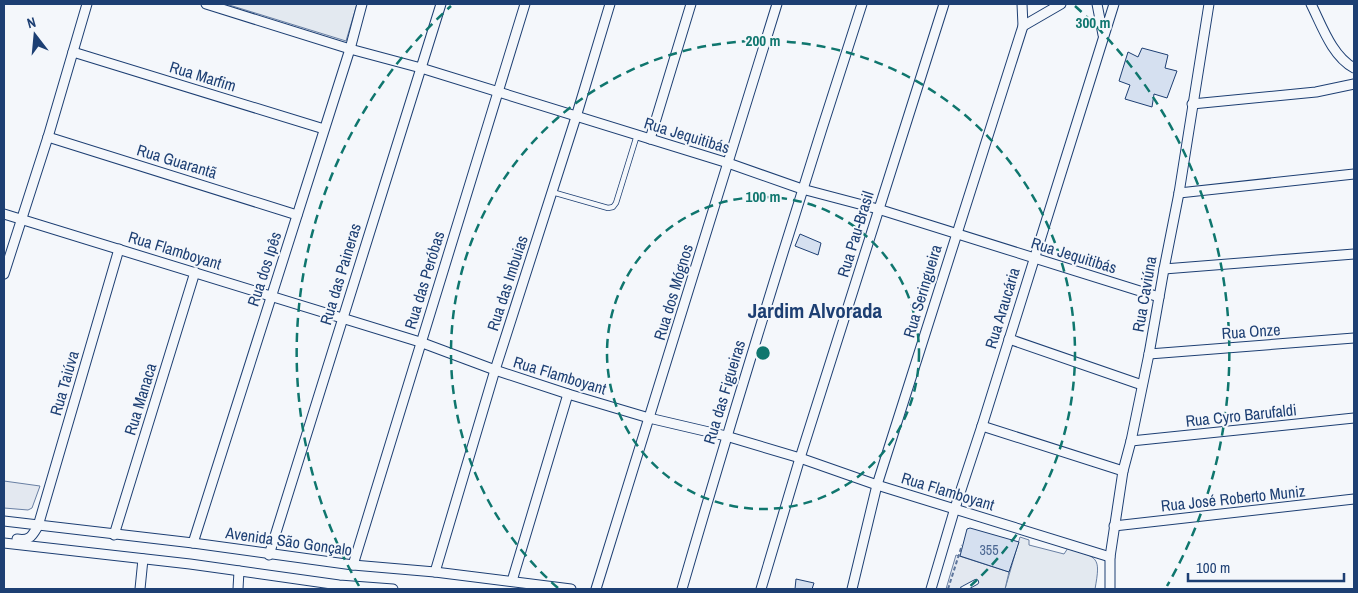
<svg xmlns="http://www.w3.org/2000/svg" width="1358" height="593" viewBox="0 0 1358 593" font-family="'Archivo Narrow',sans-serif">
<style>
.green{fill:#e3e9f0;stroke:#687fa3}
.parking{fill:#e3e8f0;stroke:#687fa3}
.building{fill:#d5e0f0;stroke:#1d3f73}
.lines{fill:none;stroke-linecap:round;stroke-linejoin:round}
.lane-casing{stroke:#1d3f73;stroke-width:6}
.street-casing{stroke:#1d3f73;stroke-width:11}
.path{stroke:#5e769c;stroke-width:2;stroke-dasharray:4 2.5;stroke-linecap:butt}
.lane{stroke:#f4f7fb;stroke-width:4.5}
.street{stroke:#f4f7fb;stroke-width:9}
.ring{fill:none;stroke:#0f766e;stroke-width:2.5;stroke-dasharray:9 6}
.labels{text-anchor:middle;stroke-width:4;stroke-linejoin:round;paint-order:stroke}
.number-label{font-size:14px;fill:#4b6792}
.street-label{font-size:16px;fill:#1d3f73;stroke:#f4f7fb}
.district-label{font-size:21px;font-weight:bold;fill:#1d3f73;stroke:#f4f7fb}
.centre{fill:#0f766e;stroke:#f4f7fb;stroke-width:2.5}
.ring-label{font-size:15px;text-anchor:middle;font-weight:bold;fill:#0f766e;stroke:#f4f7fb;stroke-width:4;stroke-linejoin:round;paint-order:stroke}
</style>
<rect width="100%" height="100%" fill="#f4f7fb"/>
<g class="green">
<polygon points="226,4 357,4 346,41"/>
<path d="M1020,537L1029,540V545L1064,554L1068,548C1098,558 1101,556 1095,589H1005Z"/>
</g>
<g class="parking">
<polygon points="4,481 40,486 32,508 28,510 4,508"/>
<polygon points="956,555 1009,572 1005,589 946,589"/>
</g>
<g class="building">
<polygon points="1142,48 1168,55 1165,68 1177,71 1167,98 1154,94 1152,107 1125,99 1130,85 1119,81 1128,52 1138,57"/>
<polygon points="800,234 821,243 818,255 795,246"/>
<polygon points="970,528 1019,542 1009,572 960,556 967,529"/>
<polygon points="796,579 814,583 812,589 795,589"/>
</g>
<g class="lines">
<defs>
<g id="lane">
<polyline points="552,192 608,208 613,207 616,203 637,135"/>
<polyline points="963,589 976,582"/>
</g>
<g id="street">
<polyline points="206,4 350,49 421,68 728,163 802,189 878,209 1159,297"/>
<polyline points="1097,4 1103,35"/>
<path d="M1311,4C1322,26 1332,56 1354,68"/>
<polyline points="1023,26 1061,4"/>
<polyline points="73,52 324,129"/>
<polyline points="1192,104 1316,92 1354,84"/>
<polyline points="48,137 297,215"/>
<polyline points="650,139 691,4"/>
<polyline points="1179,193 1354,174"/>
<polyline points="4,214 420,342 495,370 568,394 649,418 726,436 800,458 877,485 1110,557"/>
<polyline points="1164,269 1354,254"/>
<polyline points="4,274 48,137 87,4"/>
<polyline points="1009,339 1142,385"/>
<polyline points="1149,354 1354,338"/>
<polyline points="982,426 1123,471"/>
<polyline points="1131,441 1354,418"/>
<polyline points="4,521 193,543 353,565 435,572 571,589"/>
<polyline points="1114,526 1354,499"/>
<polyline points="114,535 195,272"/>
<path d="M17,539C30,541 32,536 38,526L119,249"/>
<polyline points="4,543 190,564 339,585 393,589"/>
<polyline points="193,543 350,49 362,4"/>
<polyline points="269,555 441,4"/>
<polyline points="353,565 525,4"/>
<polyline points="435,572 495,370 576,117 610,4"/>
<polyline points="512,581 568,394"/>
<polyline points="140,589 143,559"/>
<polyline points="238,589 239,571"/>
<polyline points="596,589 777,4"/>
<path d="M682,589C739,393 799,198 862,4"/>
<polyline points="761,589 800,458 944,4"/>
<polyline points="852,589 877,485 1023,26 1022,4"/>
<polyline points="931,589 955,508 982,426 1114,4"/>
<polyline points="1110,589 1110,557 1123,471 1131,441 1149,354 1164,269 1179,193 1209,4"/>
</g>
</defs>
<use href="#lane" class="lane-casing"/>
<use href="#street" class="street-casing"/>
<polyline class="path" points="948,589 962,545"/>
<use href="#lane" class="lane"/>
<use href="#street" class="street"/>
</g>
<g class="ring">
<circle cx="763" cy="353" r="156"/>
<path d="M558 588A312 312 0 1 1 968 588"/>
<path d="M359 586A467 467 0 0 1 451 6M1075 6A467 467 0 0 1 1167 586"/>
</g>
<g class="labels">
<g class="number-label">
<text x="989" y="555">355</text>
</g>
<g class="street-label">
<text transform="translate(203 76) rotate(17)" y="6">Rua Marfim</text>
<text transform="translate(687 135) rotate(17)" y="6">Rua Jequitibás</text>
<text transform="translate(177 161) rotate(17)" y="6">Rua Guarantã</text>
<text transform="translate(855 234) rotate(-73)" y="6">Rua Pau-Brasil</text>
<text transform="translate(175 250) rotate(17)" y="6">Rua Flamboyant</text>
<text transform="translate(1074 255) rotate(17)" y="6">Rua Jequitibás</text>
<text transform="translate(264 269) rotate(-72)" y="6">Rua dos Ipês</text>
<text transform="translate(340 274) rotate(-73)" y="6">Rua das Paineras</text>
<text transform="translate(424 280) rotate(-73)" y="6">Rua das Peróbas</text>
<text transform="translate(507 283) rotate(-72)" y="6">Rua das Imbuias</text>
<text transform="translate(922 291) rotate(-73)" y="6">Rua Seringueira</text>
<text transform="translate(673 292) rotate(-73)" y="6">Rua dos Mógnos</text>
<text transform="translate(1144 294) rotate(-80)" y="6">Rua Caviúna</text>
<text transform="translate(1002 308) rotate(-73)" y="6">Rua Araucária</text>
<text transform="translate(1251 331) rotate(-4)" y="6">Rua Onze</text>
<text transform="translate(560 375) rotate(17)" y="6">Rua Flamboyant</text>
<text transform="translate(64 383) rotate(-74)" y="6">Rua Taiúva</text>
<text transform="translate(724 392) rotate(-73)" y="6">Rua das Figueiras</text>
<text transform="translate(140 399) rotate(-73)" y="6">Rua Manaca</text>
<text transform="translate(1241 415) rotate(-6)" y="6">Rua Cyro Barufaldi</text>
<text transform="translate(948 491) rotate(17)" y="6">Rua Flamboyant</text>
<text transform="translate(1233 498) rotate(-6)" y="6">Rua José Roberto Muniz</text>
<text transform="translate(289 541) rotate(8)" y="6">Avenida São Gonçalo</text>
</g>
<g class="district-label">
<text x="815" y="318">Jardim Alvorada</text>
</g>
</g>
<circle cx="763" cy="353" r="8" class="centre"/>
<g class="ring-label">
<text x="1093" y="28">300 m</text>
<text x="763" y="46">200 m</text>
<text x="763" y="202">100 m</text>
</g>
<rect width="1358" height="593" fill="none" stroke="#1d3f73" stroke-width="10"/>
<g transform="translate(35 35) rotate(344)" stroke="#f4f7fb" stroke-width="4" paint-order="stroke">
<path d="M0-4L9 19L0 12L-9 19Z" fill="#1d3f73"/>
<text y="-8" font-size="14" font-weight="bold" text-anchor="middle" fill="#1d3f73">N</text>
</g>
<path d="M1188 573v8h156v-8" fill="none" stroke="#1d3f73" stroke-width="2.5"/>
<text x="1196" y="573" font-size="15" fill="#1d3f73" stroke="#f4f7fb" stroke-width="4" paint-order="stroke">100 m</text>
</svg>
